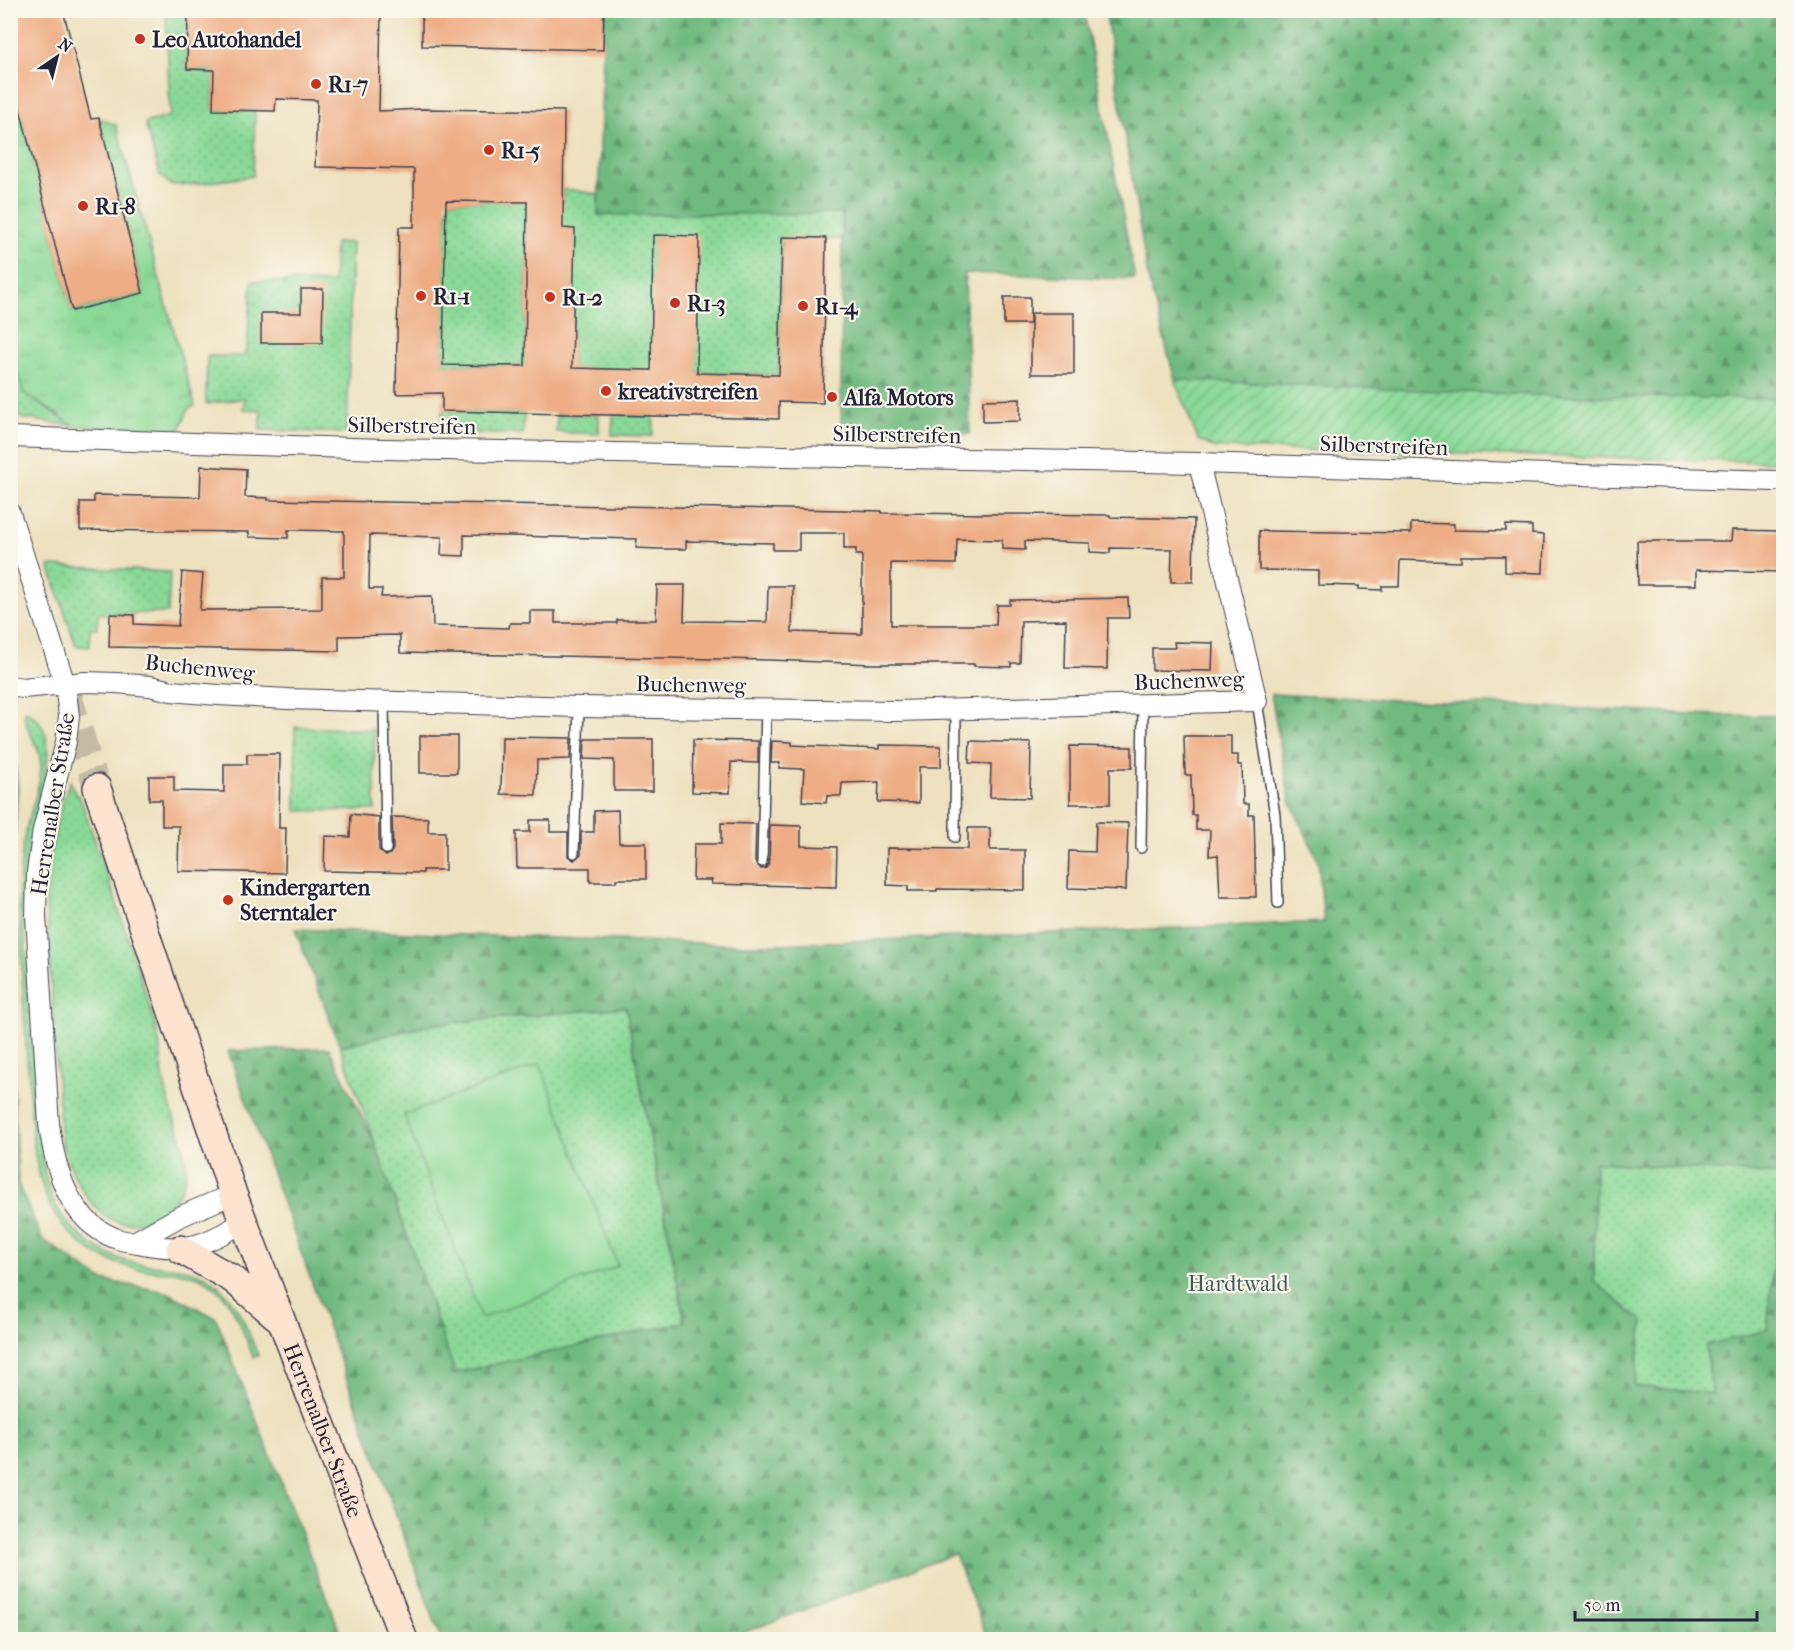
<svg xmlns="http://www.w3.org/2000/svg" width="1794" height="1650" viewBox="0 0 1794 1650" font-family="'IM FELL French Canon',serif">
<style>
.grass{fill:url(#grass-dots);stroke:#567e6a;stroke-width:1.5}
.forest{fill:url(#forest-firs);stroke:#486e5e;stroke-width:1.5;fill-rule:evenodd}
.park{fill:url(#park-tufts);stroke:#567e6a;stroke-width:1.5}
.garden{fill:url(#garden-furrows);stroke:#567e6a;stroke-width:1.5}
.pitch{fill:#8ad998;stroke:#567e6a;stroke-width:1.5}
.building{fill:#eead85;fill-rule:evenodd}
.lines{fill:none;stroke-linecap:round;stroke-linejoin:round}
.secondary-tunnel{stroke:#c4bba5;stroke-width:27;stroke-dasharray:27 14;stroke-linecap:butt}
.lane-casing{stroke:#403f4f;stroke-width:12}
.street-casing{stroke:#403f4f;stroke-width:22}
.secondary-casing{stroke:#403f4f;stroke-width:30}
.lane{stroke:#fff;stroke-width:9}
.street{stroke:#fff;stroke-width:20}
.secondary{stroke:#fde4d1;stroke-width:27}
.poi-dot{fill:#c8321e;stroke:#fbf7ec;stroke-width:2}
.labels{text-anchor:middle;stroke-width:4.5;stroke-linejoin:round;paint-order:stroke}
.poi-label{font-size:22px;font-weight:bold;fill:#22223b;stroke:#fbf7ec;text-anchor:start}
.street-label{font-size:22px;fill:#22223b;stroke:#fbf7ec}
.park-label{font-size:22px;fill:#415957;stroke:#fbf7ec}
</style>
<defs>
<pattern id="grass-dots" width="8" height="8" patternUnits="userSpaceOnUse" patternTransform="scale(1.5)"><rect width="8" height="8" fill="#8ad998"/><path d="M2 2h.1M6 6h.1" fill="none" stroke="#77ba84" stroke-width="1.8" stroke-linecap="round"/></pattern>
<pattern id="forest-firs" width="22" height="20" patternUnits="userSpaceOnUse" patternTransform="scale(1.5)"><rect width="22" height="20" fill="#6fb980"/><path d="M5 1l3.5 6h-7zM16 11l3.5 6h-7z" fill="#5b966a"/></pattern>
<pattern id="park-tufts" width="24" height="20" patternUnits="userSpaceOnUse" patternTransform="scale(1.5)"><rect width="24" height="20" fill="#8ad998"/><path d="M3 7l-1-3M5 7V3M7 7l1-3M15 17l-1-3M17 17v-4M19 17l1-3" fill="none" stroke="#77ba84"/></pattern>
<pattern id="garden-furrows" width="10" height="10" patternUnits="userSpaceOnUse" patternTransform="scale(1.5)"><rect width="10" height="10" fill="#8ad998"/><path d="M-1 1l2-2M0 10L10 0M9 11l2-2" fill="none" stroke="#77ba84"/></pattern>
</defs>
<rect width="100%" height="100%" fill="#fbf7ec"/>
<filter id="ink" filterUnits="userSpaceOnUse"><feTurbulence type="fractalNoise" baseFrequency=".0167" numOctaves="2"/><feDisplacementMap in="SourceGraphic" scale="12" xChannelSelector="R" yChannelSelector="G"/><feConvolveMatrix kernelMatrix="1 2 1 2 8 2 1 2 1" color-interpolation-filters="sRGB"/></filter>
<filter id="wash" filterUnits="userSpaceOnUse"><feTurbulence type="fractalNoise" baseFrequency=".008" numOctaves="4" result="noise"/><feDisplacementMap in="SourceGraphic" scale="24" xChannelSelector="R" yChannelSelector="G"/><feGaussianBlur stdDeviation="1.35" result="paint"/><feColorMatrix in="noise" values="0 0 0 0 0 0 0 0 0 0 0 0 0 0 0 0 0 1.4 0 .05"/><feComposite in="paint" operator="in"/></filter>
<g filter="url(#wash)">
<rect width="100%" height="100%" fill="#ede1c0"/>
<g class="grass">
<polygon points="166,11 188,11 187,69 214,70 213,110 255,111 253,176 189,185 171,185 160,175 145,123 170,116"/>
<polygon points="564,189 598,194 599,215 842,213 842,239 782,238 779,375 572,368 574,229 527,228 525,366 443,365 445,228 449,201 563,202"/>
<polygon points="352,242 347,433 260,430 261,410 243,409 245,398 206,404 207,356 244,356 247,347 252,281 333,283 335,243"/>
<polygon points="10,349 24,393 74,426 20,418 11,387"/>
<polygon points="442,411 524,413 523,434 441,433"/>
<polygon points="557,414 599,415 599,434 556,432"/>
<polygon points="613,415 654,416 653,436 612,435"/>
<polygon points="49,566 170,572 168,613 98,614 97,628 90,628 90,647 76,646"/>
<path d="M24,710C37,717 45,726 47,742C51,771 38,802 32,831C28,848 26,867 25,885C23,915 26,945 27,975C30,1025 33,1075 39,1125C41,1143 42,1165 47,1183C59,1229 104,1262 150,1265C175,1267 199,1268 218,1285C239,1305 248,1330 258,1356L253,1357C242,1327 230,1290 198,1277C184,1271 168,1272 153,1271C116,1268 86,1253 62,1225C53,1214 46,1199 42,1185C32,1153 31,1114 29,1081C24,1022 21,963 19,903C19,877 21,851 27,825C32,807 41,786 41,767C42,747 24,731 24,710Z"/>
<polygon points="295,727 374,730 375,810 296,811"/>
<path d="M70,781L76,795H79C100,855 122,915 140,976C146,995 153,1014 157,1033C162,1052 161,1072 166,1091C172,1117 186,1143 186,1170C185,1208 135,1239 103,1214C80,1196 70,1168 61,1141L46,901L52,846L62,803Z"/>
<polygon points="626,1007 685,1323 454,1373 376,1146 340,1046 434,1024"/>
<polygon points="1595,1161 1782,1175 1767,1331 1706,1345 1712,1394 1634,1386 1643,1322 1594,1281"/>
</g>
<g class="forest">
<polygon points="604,11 1084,11 1135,279 965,273 970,434 841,433 842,213 598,215"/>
<polygon points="1105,11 1783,11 1783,399 1559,396 1175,380 1148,278"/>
<path d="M1271,694L1716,715L1783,716V1639H988L955,1554L726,1639H441L228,1051L329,1048L376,1146L455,1373L685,1322L626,1007L434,1024L340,1046L295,929L753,945L1324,922L1318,860L1290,801ZM1595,1162L1782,1175L1767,1330L1706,1345L1712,1394L1634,1386L1643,1322L1594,1281Z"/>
<polygon points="11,745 13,750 18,785 11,884"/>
<polygon points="10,1017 18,1184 42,1239 102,1280 167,1292 216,1318 343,1639 11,1639"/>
</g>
<polygon class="park" points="10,71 72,311 143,293 99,118 116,125 195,406 189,408 180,429 74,426 24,393 10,349"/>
<polygon class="garden" points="1175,380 1559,396 1783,399 1783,462 1214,448 1198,440"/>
<polygon class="pitch" points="540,1064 618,1266 481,1318 404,1115"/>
<g id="blocks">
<g class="building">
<polygon points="10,10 63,10 91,119 99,118 143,293 72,311 10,71"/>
<path d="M188,10H381L379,111L421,109L564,111L563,228L575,229L572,368L651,370L653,235L699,236L697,373L779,375L782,237L826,238L823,403L779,402V419L696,417L442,411V393L396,394L399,227H414V169L315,167L317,100L276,99L275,111L213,110L214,70L187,69ZM446,201L527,202L525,366L443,365Z"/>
<polygon points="422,10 604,10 603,50 422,46"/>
<polygon points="301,289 323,289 322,343 261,343 261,313 301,313"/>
<rect x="1004" y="297" width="26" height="27"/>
<rect x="1031" y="313" width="43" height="61"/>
<polygon points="1020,399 1020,421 983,422 983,400"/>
<path d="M201,466L246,469L245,497L268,498V500L844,510L882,511V513L1110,515V517L1194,519L1193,582H1171L1172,549L1110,548V553L1090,552V543L1025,541V550L1002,549V540L957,539L956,564L891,563V625H996L997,605H1010V600L1128,598L1129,618H1108L1107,669L1065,668L1066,620L1021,621L1020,663H1011V667L974,666V664H872L770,660L400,653V635L339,636V651L109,647L110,614L134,615V624L178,626L182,572L203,574L200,610L322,609V577H344V531L288,530V538L249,537V532L80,530V502H94V495L200,497ZM799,533H844V549H856V555H862V634L792,632L793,586H768L767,622L684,621L685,585H657L656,620H617V623H555V611H530V623H510L509,628L433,626L432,596L381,597L382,589H369L370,535L442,537L441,555L464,556V535L637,539L636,548L657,549H686V541L773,543V550H799Z"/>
<polygon points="1411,523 1454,524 1454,530 1506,531 1506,525 1532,526 1532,534 1544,535 1543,573 1505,572 1505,556 1461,556 1461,562 1400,560 1399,586 1382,586 1382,590 1359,589 1359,586 1318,585 1318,571 1259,570 1259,531 1411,533"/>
<polygon points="1732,530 1784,531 1784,572 1696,570 1696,585 1638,585 1637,541 1731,541"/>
<polygon points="1174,642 1213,643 1212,671 1152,670 1152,648 1175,648"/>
<rect x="420" y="736" width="37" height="37"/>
<polygon points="1184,736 1231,736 1231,755 1238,755 1238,765 1242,765 1243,804 1249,804 1249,815 1254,815 1256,897 1220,897 1218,855 1209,856 1210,830 1196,830 1196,815 1192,815 1191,775 1185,775"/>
<polygon points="502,737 571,738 570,759 537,760 536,795 501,794"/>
<polygon points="585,739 653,739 653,791 614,791 614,760 584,759"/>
<polygon points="693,740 758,741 758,763 731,762 730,793 692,792"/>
<polygon points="772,741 792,742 792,745 879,749 879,745 941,746 941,767 919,767 919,803 878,802 879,782 842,783 841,796 827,796 826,803 802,801 804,769 779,768 780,763 771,763"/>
<polygon points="970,741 1031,743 1030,798 990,797 991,764 969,763"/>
<polygon points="1070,746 1132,747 1132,768 1110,768 1110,804 1070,804"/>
<polygon points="247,754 280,754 279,828 286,828 285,873 178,871 179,826 162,826 162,800 149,800 149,776 174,776 174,791 224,792 224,764 247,764"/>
<polygon points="618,810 619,843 646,843 646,879 616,879 616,882 590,882 590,868 517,868 516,832 530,832 530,820 550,820 550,832 568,832 568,856 574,860 581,854 581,832 594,832 594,811"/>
<polygon points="351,814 379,817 379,850 386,856 390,854 393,849 392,817 428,818 428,832 445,832 445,870 423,870 423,873 324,871 325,836 350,837"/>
<polygon points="1096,822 1128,823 1126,890 1068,888 1069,851 1095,852"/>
<polygon points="721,823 756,824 755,862 761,869 766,868 769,863 770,825 801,826 801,846 837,847 836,887 711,884 712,880 693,880 694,844 721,844"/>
<polygon points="968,828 990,828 990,850 1025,850 1025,890 937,889 937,891 908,891 908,886 887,885 887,848 968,849"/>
</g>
</g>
</g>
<g filter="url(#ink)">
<use href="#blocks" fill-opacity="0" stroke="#403f4f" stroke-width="1.5"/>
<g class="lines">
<polyline class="secondary-tunnel" points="67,691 97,788"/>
<defs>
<g id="lane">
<polyline points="384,701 386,849"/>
<polyline points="1257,701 1275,815 1278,903"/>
<polyline points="955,837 956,710"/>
<polyline points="1141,848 1143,705"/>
<polyline points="574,853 579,707"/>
<polyline points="762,862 766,708"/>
</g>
<g id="street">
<polyline points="10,437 383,449 1199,463 1775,481"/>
<path d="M10,513L65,684L69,716L66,742L43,830L37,872L36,916L49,1124C55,1169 68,1220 115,1238C122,1241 130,1242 138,1243C184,1253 203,1247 243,1222"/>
<polyline points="10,686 23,688 85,682 116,683 150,686 171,691 218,695 288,699 579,707 897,711 1257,701 1199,463"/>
<polyline points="134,1242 179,1217 233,1194"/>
</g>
<g id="secondary">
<path id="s1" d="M97,788L233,1194L404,1640"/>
<polyline points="180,1249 234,1280 276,1316"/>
</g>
</defs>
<use href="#lane" class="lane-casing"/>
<use href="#street" class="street-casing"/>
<use href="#secondary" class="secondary-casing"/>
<use href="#lane" class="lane"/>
<use href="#street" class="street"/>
<use href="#secondary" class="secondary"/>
</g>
</g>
<g class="poi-dot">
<circle cx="140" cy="39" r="6"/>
<circle cx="316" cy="84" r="6"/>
<circle cx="489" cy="150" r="6"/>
<circle cx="83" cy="206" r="6"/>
<circle cx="421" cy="296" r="6"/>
<circle cx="550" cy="297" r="6"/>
<circle cx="675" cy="303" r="6"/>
<circle cx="803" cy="306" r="6"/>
<circle cx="606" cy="391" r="6"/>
<circle cx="832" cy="397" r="6"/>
<circle cx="228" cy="900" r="6"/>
</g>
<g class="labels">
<g class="poi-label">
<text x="152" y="47">Leo Autohandel</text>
<text x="328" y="92">R1-7</text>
<text x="501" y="158">R1-5</text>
<text x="95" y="214">R1-8</text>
<text x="433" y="304">R1-1</text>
<text x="562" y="305">R1-2</text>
<text x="687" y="311">R1-3</text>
<text x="815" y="314">R1-4</text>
<text x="618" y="399">kreativstreifen</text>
<text x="844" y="405">Alfa Motors</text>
<text x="240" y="895">Kindergarten<tspan x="240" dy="25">Sterntaler</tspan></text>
</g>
<g class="street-label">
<text transform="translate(412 425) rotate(1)" y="8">Silberstreifen</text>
<text transform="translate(897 434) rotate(1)" y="8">Silberstreifen</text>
<text transform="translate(1384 445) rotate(2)" y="8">Silberstreifen</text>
<text transform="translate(200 667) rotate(6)" y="8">Buchenweg</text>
<text transform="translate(1189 680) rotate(-2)" y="8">Buchenweg</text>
<text transform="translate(691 684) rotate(1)" y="8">Buchenweg</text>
<text transform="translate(52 804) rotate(-81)" y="8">Herrenalber Straße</text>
<text dy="8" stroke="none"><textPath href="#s1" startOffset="681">Herrenalber Straße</textPath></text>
</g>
<g class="park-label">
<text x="1238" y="1291">Hardtwald</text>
</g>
</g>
<rect width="1794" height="1650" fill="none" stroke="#fbf7ec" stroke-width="36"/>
<g transform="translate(57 57) rotate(35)" stroke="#fbf7ec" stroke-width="4.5" paint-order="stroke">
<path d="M0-4.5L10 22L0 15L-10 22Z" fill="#22223b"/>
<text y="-9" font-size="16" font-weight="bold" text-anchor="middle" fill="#22223b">N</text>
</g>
<path d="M1575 1611v9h182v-9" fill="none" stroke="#22223b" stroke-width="3"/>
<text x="1584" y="1611" font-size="18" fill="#22223b" stroke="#fbf7ec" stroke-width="4.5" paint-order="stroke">50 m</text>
</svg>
